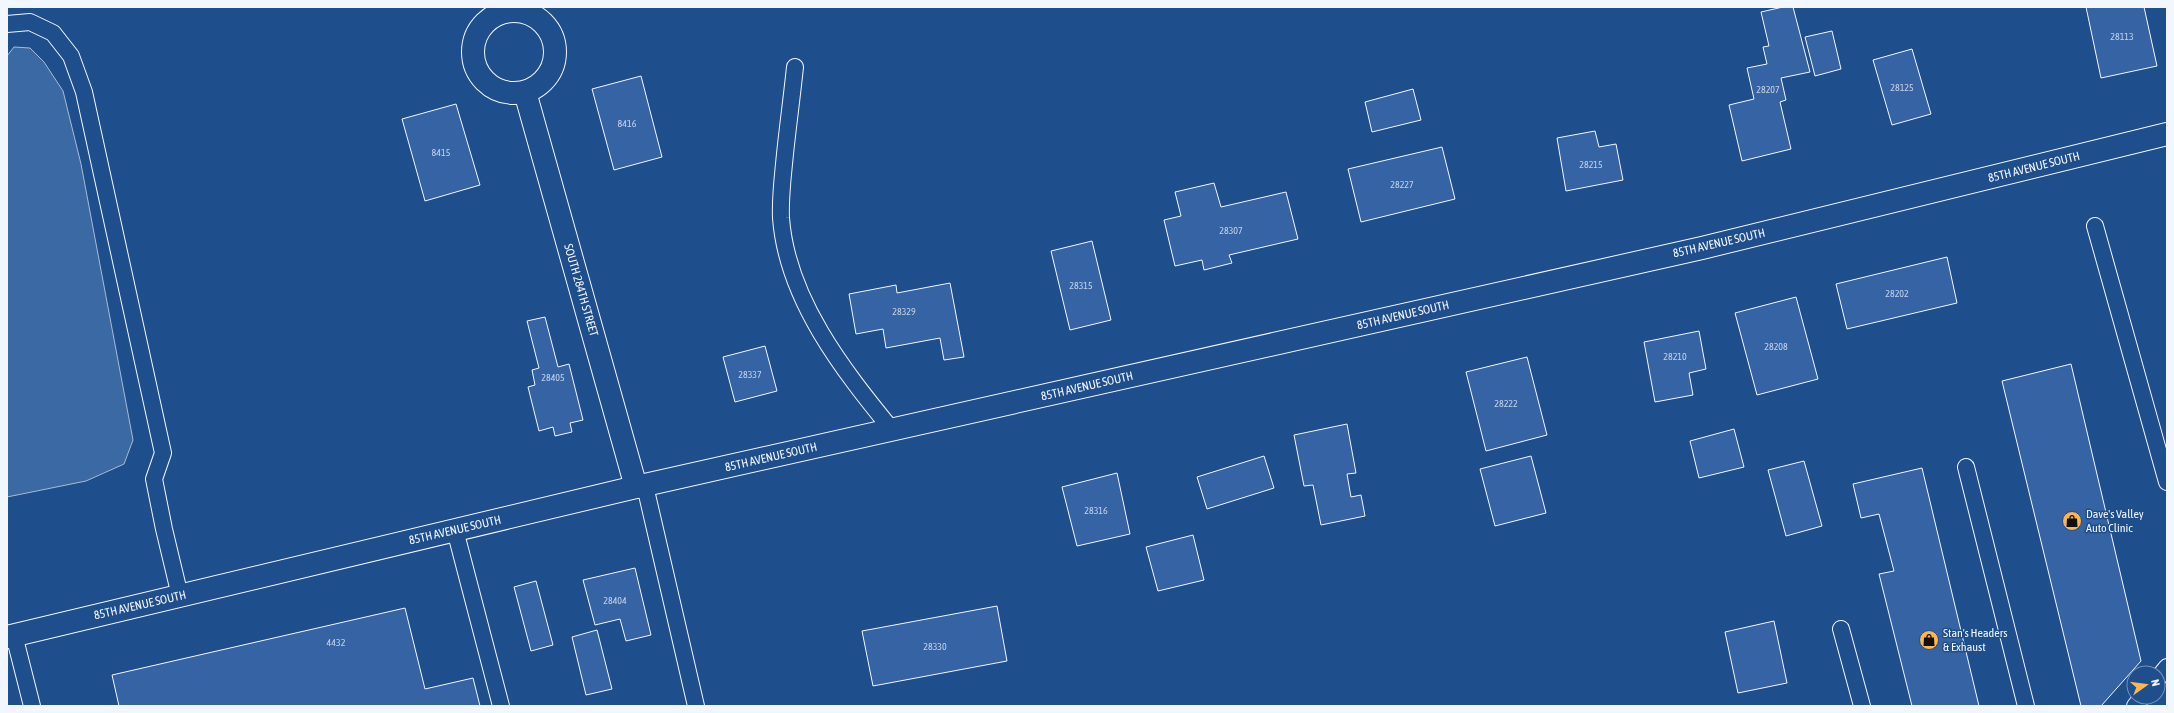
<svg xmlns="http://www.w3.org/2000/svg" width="2174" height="713" viewBox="0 0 2174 713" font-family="'Asap Condensed',sans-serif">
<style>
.water{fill:#3b69a3;stroke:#a8bbd7}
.building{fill:#3563a3;stroke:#f2f6ff}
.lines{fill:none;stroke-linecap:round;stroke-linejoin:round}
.lane-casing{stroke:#f2f6ff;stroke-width:18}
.street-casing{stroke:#f2f6ff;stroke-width:24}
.lane{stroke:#1f4e8c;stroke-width:16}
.street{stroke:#1f4e8c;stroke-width:22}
.labels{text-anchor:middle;stroke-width:3;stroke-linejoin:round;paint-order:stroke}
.number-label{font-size:10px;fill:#c3d1e8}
.street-label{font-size:12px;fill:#f2f6ff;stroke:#1f4e8c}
.poi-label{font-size:12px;fill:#f2f6ff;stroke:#1f4e8c;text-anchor:start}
</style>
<rect width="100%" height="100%" fill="#1f4e8c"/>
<polygon class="water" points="14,47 30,48 44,62 63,91 81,164 133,440 124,464 86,481 7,497 7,56"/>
<g class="building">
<polygon points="1783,7 1793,7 1810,72 1781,78 1786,100 1780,102 1791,149 1742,161 1729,105 1754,99 1747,68 1767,64 1763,47 1769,46 1761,12"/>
<polygon points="2086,7 2144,7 2157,66 2101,78"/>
<polygon points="1832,31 1841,69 1815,76 1805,37"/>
<polygon points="1912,49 1931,114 1892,125 1873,60"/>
<polygon points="641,76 662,157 614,170 592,89"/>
<polygon points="1413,89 1421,120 1372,132 1365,102"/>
<polygon points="456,104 480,185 425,201 402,119"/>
<polygon points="1595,131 1599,147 1616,144 1623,180 1566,191 1557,138"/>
<polygon points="1442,147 1455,199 1361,222 1348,169"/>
<polygon points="1214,183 1221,207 1286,192 1298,239 1229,255 1232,263 1204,270 1202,260 1175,266 1164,220 1181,216 1175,192"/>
<polygon points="1092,241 1111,320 1070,330 1051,251"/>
<polygon points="1947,257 1957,303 1847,329 1836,284"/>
<polygon points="950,283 964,357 944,360 940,338 886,348 883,329 856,334 849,294 896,285 897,293"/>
<polygon points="1796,297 1818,379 1757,395 1735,313"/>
<polygon points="545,317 558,367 569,364 583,420 570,423 572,432 555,436 553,427 539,431 528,387 535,385 532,370 539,368 527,321"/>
<polygon points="1699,331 1706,369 1689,373 1693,395 1655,402 1644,342"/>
<polygon points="765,346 777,391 735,402 723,357"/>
<polygon points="1527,357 1547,435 1486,451 1466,372"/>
<polygon points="2071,364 2141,661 2101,706 2081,706 2002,381"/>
<polygon points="1347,424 1356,473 1347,474 1351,497 1361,495 1365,516 1321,525 1313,485 1304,486 1294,435"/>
<polygon points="1734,429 1744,467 1699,478 1690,441"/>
<polygon points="1264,456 1274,488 1207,509 1197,477"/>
<polygon points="1531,456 1546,513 1495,526 1480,469"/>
<polygon points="1804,461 1822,526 1786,536 1768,470"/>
<polygon points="1922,468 1979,706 1912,706 1879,574 1894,571 1879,514 1861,518 1853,484"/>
<polygon points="1117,473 1130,534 1077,546 1062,487"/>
<polygon points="1193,535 1204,580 1158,591 1146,547"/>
<polygon points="635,568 651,635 626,641 620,619 595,625 583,580"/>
<polygon points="536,581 553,645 531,651 514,587"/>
<polygon points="997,606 1007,661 873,686 862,631"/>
<polygon points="405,608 425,689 473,678 480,706 119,706 112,675"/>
<polygon points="1774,621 1787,683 1738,693 1725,632"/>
<polygon points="597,630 612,689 586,695 572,637"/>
</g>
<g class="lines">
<defs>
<g id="lane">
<polyline points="7,24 30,22 53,33 71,56 84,92 163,453 154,479 164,529 180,596"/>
<path d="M795,67C792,96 788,125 785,154C783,175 780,197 781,218C787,299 843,370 892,430"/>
<polyline points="2095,226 2167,482"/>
<polyline points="1966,467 2026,706"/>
<polyline points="645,486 696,706"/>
<polyline points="455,530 501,706"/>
<polyline points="1841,629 1862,706"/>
<polyline points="14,635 32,706"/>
<polyline points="2158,678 2167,667"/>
<polyline points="2135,706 2142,697"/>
</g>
<g id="street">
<circle cx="514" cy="52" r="41"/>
<polyline points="525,92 636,487"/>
<polyline points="7,637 636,487 1702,248 2167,134"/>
</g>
</defs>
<use href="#lane" class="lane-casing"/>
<use href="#street" class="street-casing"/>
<use href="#lane" class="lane"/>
<use href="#street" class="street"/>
</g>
<defs>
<symbol id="shop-disc" viewBox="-11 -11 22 22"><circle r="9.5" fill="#ffb74d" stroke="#1f4e8c"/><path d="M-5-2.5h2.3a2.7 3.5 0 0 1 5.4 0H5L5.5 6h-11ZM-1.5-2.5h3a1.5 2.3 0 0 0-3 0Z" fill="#111"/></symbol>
</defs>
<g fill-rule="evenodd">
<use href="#shop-disc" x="2061" y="510" width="22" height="22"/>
<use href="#shop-disc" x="1918" y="629" width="22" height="22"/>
</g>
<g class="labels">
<g class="number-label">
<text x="2122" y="40">28113</text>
<text x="1902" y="91">28125</text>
<text x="1768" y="93">28207</text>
<text x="627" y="127">8416</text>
<text x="441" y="156">8415</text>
<text x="1591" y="168">28215</text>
<text x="1402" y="188">28227</text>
<text x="1231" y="234">28307</text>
<text x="1081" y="289">28315</text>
<text x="1897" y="297">28202</text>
<text x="904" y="315">28329</text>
<text x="1776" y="350">28208</text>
<text x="1675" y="360">28210</text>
<text x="750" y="378">28337</text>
<text x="553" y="381">28405</text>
<text x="1506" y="407">28222</text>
<text x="1096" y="514">28316</text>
<text x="615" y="604">28404</text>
<text x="336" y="646">4432</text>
<text x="935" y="650">28330</text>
</g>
<g class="street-label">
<text transform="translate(2034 167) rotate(-14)" y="4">85TH AVENUE SOUTH</text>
<text transform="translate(1719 243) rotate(-13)" y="4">85TH AVENUE SOUTH</text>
<text transform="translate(581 290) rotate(74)" y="4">SOUTH 284TH STREET</text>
<text transform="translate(1403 315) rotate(-13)" y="4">85TH AVENUE SOUTH</text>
<text transform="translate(1087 386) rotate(-13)" y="4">85TH AVENUE SOUTH</text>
<text transform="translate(771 457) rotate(-13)" y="4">85TH AVENUE SOUTH</text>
<text transform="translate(455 530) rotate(-13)" y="4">85TH AVENUE SOUTH</text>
<text transform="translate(140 605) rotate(-13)" y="4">85TH AVENUE SOUTH</text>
</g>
<g class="poi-label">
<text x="2086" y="518">Dave's Valley<tspan x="2086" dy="14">Auto Clinic</tspan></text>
<text x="1943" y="637">Stan's Headers<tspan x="1943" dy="14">&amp; Exhaust</tspan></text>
</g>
</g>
<rect width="2174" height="713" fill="none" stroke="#f2f6ff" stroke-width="16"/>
<g transform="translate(2146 685) rotate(76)"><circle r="19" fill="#1f4e8c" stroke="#7391ba"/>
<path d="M0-3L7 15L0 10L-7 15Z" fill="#ffb74d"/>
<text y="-6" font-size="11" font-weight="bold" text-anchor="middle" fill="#f2f6ff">N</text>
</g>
</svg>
